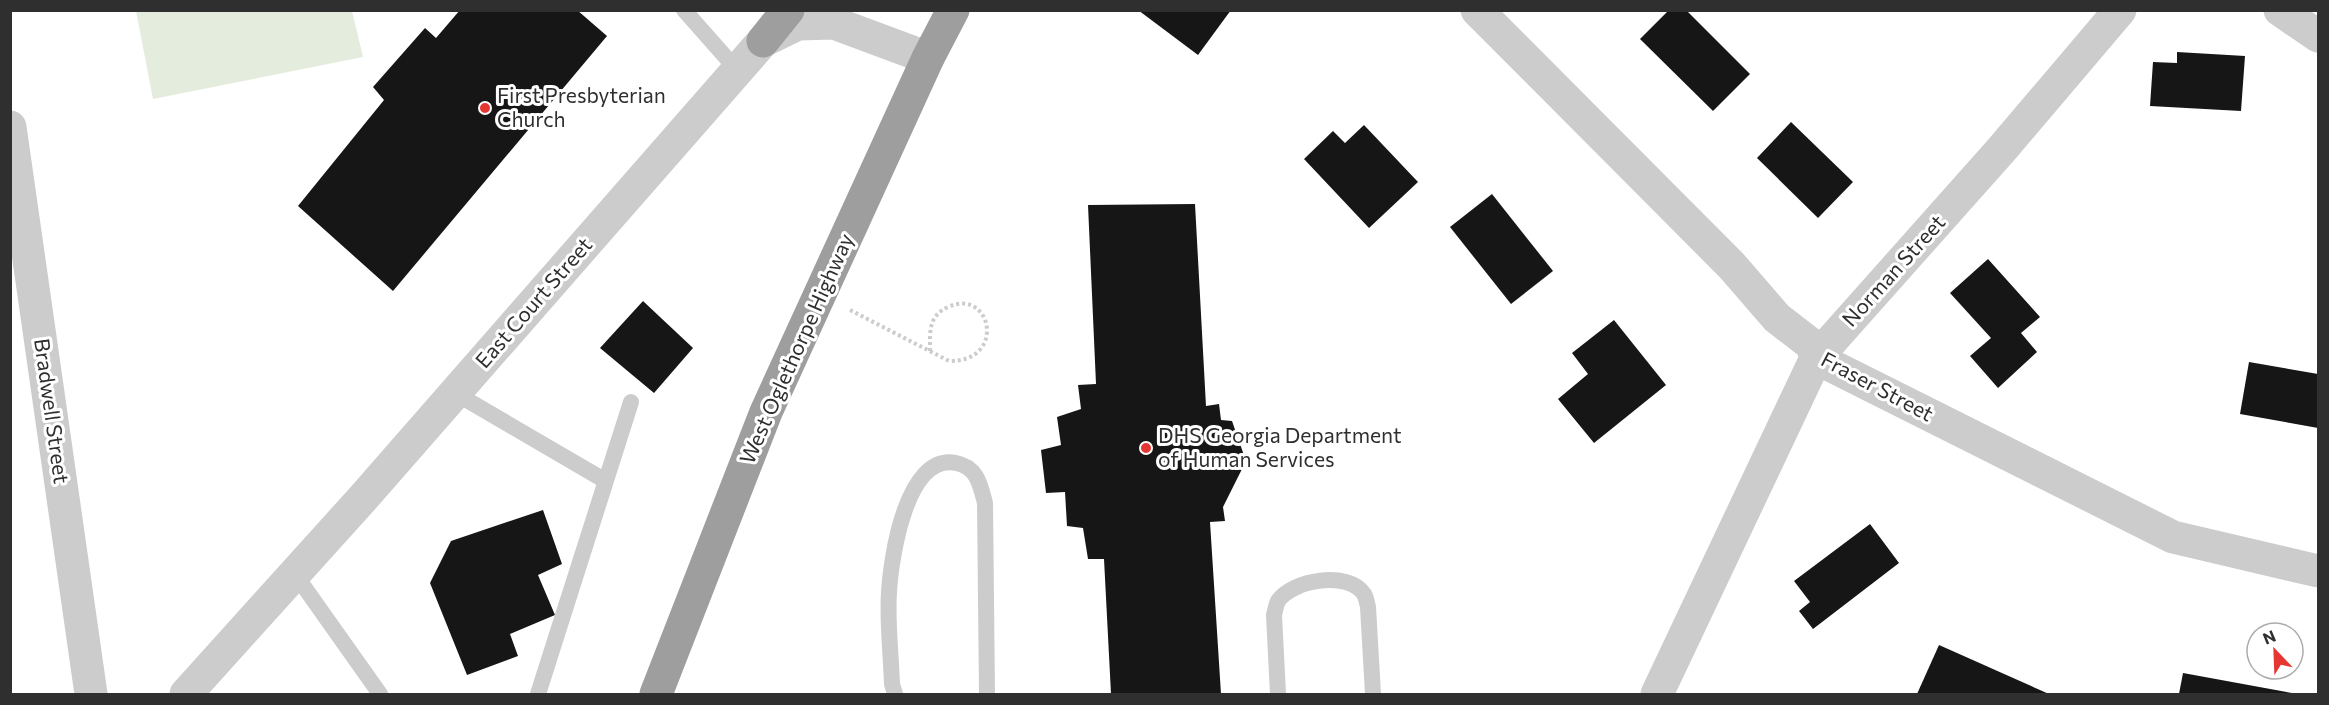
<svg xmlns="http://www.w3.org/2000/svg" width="2329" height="705" viewBox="0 0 2329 705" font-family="Commissioner,sans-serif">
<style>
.green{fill:#e4ecdd}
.building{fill:#161616}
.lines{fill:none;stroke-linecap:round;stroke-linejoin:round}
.path{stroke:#ccc;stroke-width:4;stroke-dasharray:3 3;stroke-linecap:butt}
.service{stroke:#ccc;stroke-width:16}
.minor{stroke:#ccc;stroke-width:33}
.tertiary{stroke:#ccc;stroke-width:33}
.trunk{stroke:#9e9e9e;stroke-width:33}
.poi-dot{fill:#e53632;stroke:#fff;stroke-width:2}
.labels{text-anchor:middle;stroke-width:6;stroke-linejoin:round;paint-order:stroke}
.poi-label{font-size:21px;fill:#2f2f2f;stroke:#fff;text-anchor:start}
.street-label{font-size:21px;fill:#2f2f2f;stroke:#fff}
</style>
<rect width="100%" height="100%" fill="#fff"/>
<polygon class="green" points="136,11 352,11 363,57 153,99"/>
<g class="building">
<polygon points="460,10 577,10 607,36 393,291 298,206 384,100 373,87 425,28 436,38"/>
<polygon points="1138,10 1231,10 1198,55"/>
<polygon points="1669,10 1686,10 1750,74 1713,111 1640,39"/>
<polygon points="2177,52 2245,56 2241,111 2150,106 2153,62 2177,63"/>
<polygon points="1791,122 1853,182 1818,218 1757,158"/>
<polygon points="1364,125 1418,182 1369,228 1304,159 1333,131 1345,143"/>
<polygon points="1492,194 1553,271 1511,304 1450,227"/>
<polygon points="1195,204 1206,406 1219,404 1221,420 1232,421 1246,461 1223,507 1225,521 1210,522 1221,694 1111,694 1104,559 1088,559 1083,528 1067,526 1065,492 1046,493 1041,450 1061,445 1057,417 1081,409 1078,385 1096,384 1088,205"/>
<polygon points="1988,259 2040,317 2021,333 2037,352 1998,388 1970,356 1991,338 1950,293"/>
<polygon points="643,301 693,348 654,393 600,348"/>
<polygon points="1614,320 1666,385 1594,443 1558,399 1588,374 1572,353"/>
<polygon points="2249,362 2318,374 2318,428 2240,414"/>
<polygon points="543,510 562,564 538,575 555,615 510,634 518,656 467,675 430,583 451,541"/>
<polygon points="1870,524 1899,563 1813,629 1799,611 1810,602 1794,581"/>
<polygon points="1939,645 2049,694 1917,694"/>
<polygon points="2183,673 2292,693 2292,694 2179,694"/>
</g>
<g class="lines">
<path class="path" d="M850,310L949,361C1007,362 992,287 948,307C928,316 930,332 930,351"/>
<g class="service">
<polyline points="684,10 738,71"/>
<polyline points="455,393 604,480"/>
<polyline points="295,574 380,694"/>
<polyline points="538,694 631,402"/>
<path d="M895,694L892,684C891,654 887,622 889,592C891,558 906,453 956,463C977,467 980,484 985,503L987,694"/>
<path d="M1278,694L1274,615C1275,611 1276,605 1278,601C1292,580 1348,570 1364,594C1366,597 1367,603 1368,607L1373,694"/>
</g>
<g class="minor">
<polyline points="1477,10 1732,266 1777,318 1812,345 1816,358 2173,537 2318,571"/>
<polyline points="2280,10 2318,36"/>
<polyline points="10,127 91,694"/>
<polyline points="1657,694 1816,358 2002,149 2120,10"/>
</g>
<polyline class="tertiary" points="186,694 363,498 763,41 798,24 834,23 928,58"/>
<g class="trunk">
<polyline points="763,41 788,10"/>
<polyline points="656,694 766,412 928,58 953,10"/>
</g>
</g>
<g class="poi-dot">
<circle cx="485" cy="108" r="6"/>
<circle cx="1146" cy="448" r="6"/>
</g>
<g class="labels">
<g class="poi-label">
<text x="497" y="103">First Presbyterian<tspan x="497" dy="24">Church</tspan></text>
<text x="1158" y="443">DHS Georgia Department<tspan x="1158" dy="24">of Human Services</tspan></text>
</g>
<g class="street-label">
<text transform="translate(1894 271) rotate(-48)" y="7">Norman Street</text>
<text transform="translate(534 303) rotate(-49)" y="7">East Court Street</text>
<text transform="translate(797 349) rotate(-66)" y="7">West Oglethorpe Highway</text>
<text transform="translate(1877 387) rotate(28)" y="7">Fraser Street</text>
<text transform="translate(51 411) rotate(82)" y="7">Bradwell Street</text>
</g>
</g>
<rect width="2329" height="705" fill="none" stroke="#2f2f2f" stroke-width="24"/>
<g transform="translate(2275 651) rotate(337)"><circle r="28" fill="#ffffff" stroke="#acacac" stroke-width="1.5"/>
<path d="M0-4.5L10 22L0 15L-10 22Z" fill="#e53632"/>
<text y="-9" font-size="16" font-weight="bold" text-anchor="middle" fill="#2f2f2f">N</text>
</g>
</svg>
